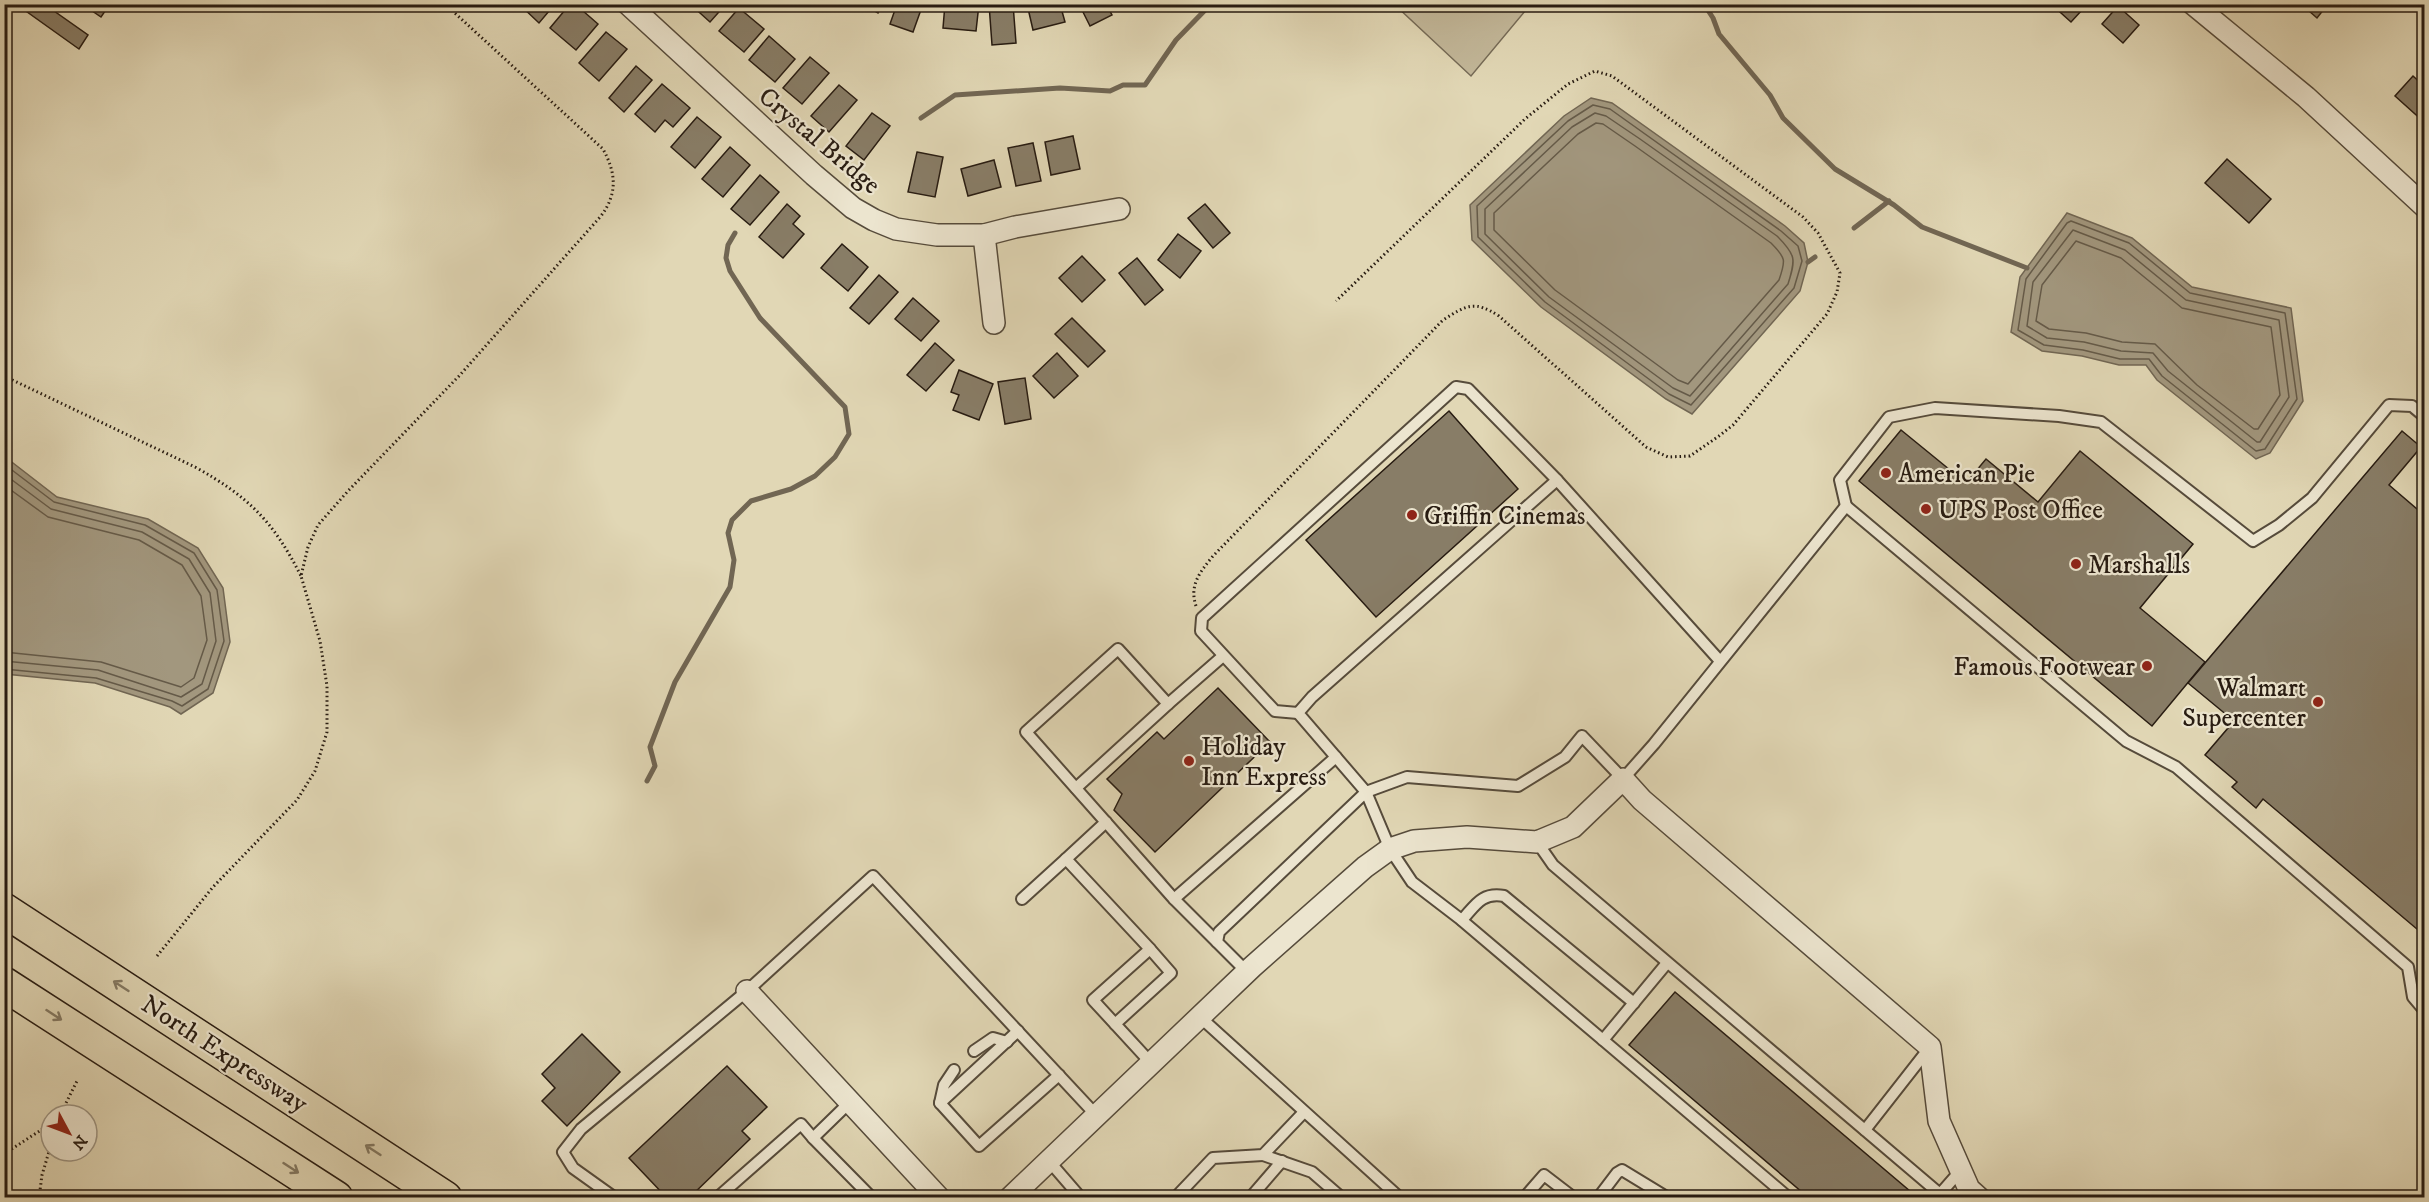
<svg xmlns="http://www.w3.org/2000/svg" width="2429" height="1202" viewBox="0 0 2429 1202" font-family="'IM FELL DW Pica',serif">
<style>
.green{fill:#c2b799;stroke:#756a56;stroke-width:1.5}
.water{fill:#a2977e;stroke:#716653;stroke-width:1.5}
.lines{fill:none;stroke-linecap:round;stroke-linejoin:round}
.shore{stroke:#655a48;stroke-width:1.5}
.stream{stroke:#716653;stroke-width:5}
.building{fill:#887d67;stroke:#281c12;stroke-width:1.5}
.service-casing{stroke:#564b3b;stroke-width:14}
.minor-casing{stroke:#564b3b;stroke-width:24}
.trunk-casing{stroke:#281c12;stroke-width:36}
.path{stroke:#281c12;stroke-width:3;stroke-dasharray:1.5 3;stroke-linecap:butt}
.service{stroke:#ece5cf;stroke-width:10}
.minor{stroke:#ece5cf;stroke-width:21}
.trunk{stroke:#e1d7b5;stroke-width:33}
.oneway{stroke:#847a64}
.poi-dot{fill:#8f2418;stroke:#ece5cf;stroke-width:2}
.labels{text-anchor:middle;stroke-width:4.5;stroke-linejoin:round;paint-order:stroke}
.street-label{font-size:26px;fill:#281c12;stroke:#ece5cf}
.poi-label{font-size:26px;fill:#281c12;stroke:#ece5cf;text-anchor:start}
</style>
<rect width="100%" height="100%" fill="#e1d7b5"/>
<filter id="stains"><feTurbulence type="fractalNoise" baseFrequency=".00333" numOctaves="4"/><feColorMatrix values="0 0 0 0 .2 0 0 0 0 .09 0 0 0 0 .02 0 0 0 .5 -.17"/></filter>
<radialGradient id="worn" r=".72"><stop offset=".6" stop-color="#630" stop-opacity="0"/><stop offset="1" stop-color="#630" stop-opacity=".3"/></radialGradient>
<polygon class="green" points="1395,5 1530,5 1471,76"/>
<g class="water">
<polygon points="1591,98 1612,103 1785,226 1804,243 1808,262 1800,291 1692,414 1666,399 1541,307 1472,240 1470,205 1564,116"/>
<polygon points="2067,213 2132,238 2192,287 2291,308 2303,401 2270,453 2256,459 2157,380 2146,365 2119,365 2082,356 2042,351 2011,332 2020,277"/>
<polygon points="4,456 57,497 148,519 198,548 223,588 230,642 213,693 181,714 170,707 95,683 5,674"/>
</g>
<g class="lines">
<g class="shore">
<polygon points="1593,105 1610,109 1781,231 1798,246 1802,261 1794,288 1691,405 1669,394 1545,302 1478,237 1477,206 1568,121"/>
<path d="M1595,113L1606,116L1640,139L1777,236C1796,255 1796,259 1788,284L1690,396L1673,388L1549,297L1485,234V209L1572,127Z"/>
<path d="M1596,123L1603,124L1635,146L1771,243C1786,258 1786,260 1779,280L1688,384L1678,380L1555,290L1494,230V213L1578,134Z"/>
<polygon points="2071,221 2129,243 2190,293 2285,313 2297,399 2265,449 2256,451 2162,376 2149,359 2120,359 2083,350 2044,345 2018,330 2026,279 2067,223"/>
<polygon points="2073,230 2125,250 2186,300 2279,320 2289,397 2260,442 2257,442 2168,371 2153,353 2121,351 2084,342 2047,338 2027,326 2033,282"/>
<polygon points="2076,241 2121,258 2182,308 2271,327 2280,395 2258,429 2254,429 2197,385 2155,344 2122,342 2086,333 2049,329 2036,321 2042,285"/>
<polyline points="4,464 54,502 145,525 194,553 217,590 224,641 208,689 182,706 172,701 96,678 4,669"/>
<polyline points="4,474 51,509 142,532 189,559 210,593 216,641 202,684 181,697 98,670 4,661"/>
<polyline points="4,485 48,517 139,540 182,565 201,596 207,640 194,678 181,687 101,662 4,652"/>
</g>
<g class="stream">
<polyline points="1704,4 1713,18 1719,34 1770,95 1783,118 1835,169 1894,205 1922,227 2027,268"/>
<polyline points="921,118 955,95 1060,88 1110,91 1123,85 1145,85 1176,40 1211,4"/>
<polyline points="1854,228 1889,201"/>
<polyline points="1808,262 1815,257"/>
<polyline points="647,781 655,766 650,747 675,682 730,587 734,560 728,533 732,520 751,501 791,489 815,476 835,457 849,434 845,407 760,318 730,271 726,258 728,245 735,233"/>
</g>
</g>
<g class="building">
<polygon points="16,4 44,4 88,35 79,49"/>
<polygon points="82,4 110,4 101,17"/>
<polygon points="519,4 555,4 539,23"/>
<polygon points="570,4 575,4 598,24 576,50 550,28"/>
<polygon points="690,4 726,4 710,22"/>
<polygon points="863,4 883,4 878,13"/>
<polygon points="897,4 923,4 913,32 890,24"/>
<polygon points="945,4 979,4 976,31 943,28"/>
<polygon points="989,4 1013,4 1016,43 992,45"/>
<polygon points="1027,4 1060,4 1065,22 1033,30"/>
<polygon points="1079,4 1106,4 1112,15 1090,26"/>
<polygon points="2051,4 2075,4 2082,10 2071,22"/>
<polygon points="2301,4 2328,4 2317,18"/>
<polygon points="2118,6 2139,25 2123,43 2102,24"/>
<polygon points="739,8 764,29 744,52 719,31"/>
<polygon points="606,32 627,49 599,81 579,63"/>
<polygon points="769,36 795,59 775,82 749,60"/>
<polygon points="810,57 829,73 802,104 783,88"/>
<polygon points="636,66 652,80 624,112 609,98"/>
<polygon points="2413,76 2424,86 2424,122 2395,96"/>
<polygon points="662,84 690,108 673,127 665,120 655,132 635,114"/>
<polygon points="839,85 857,100 829,132 811,116"/>
<polygon points="872,113 890,126 864,160 846,146"/>
<polygon points="697,117 721,137 695,168 671,147"/>
<polygon points="1073,136 1080,169 1051,175 1045,142"/>
<polygon points="1033,143 1041,181 1016,186 1008,148"/>
<polygon points="730,147 750,165 723,197 702,179"/>
<polygon points="917,152 943,157 935,197 908,192"/>
<polygon points="2227,159 2271,199 2249,223 2205,183"/>
<polygon points="994,160 1001,187 968,196 961,169"/>
<polygon points="760,175 779,192 750,225 731,209"/>
<polygon points="787,204 800,216 793,224 804,234 783,258 759,237"/>
<polygon points="1205,204 1230,233 1213,248 1188,218"/>
<polygon points="1178,234 1201,251 1180,278 1158,260"/>
<polygon points="842,244 868,267 848,291 821,268"/>
<polygon points="1082,256 1105,280 1082,302 1059,278"/>
<polygon points="1137,258 1163,290 1145,305 1119,273"/>
<polygon points="879,275 898,292 869,324 850,308"/>
<polygon points="913,298 939,321 921,341 895,319"/>
<polygon points="1072,318 1105,351 1088,367 1055,334"/>
<polygon points="935,343 954,360 926,391 907,375"/>
<polygon points="1057,353 1078,376 1054,398 1033,376"/>
<polygon points="959,370 993,384 979,420 953,410 959,395 951,392"/>
<polygon points="1025,378 1031,419 1005,424 998,382"/>
<polygon points="1449,411 1518,489 1376,617 1306,540"/>
<polygon points="1901,430 1966,483 1986,459 2038,502 2080,451 2193,544 2140,608 2205,662 2152,726 1859,481"/>
<polygon points="2402,431 2421,447 2389,485 2424,515 2424,935 2263,799 2256,808 2232,787 2237,782 2205,755 2234,721 2188,683"/>
<polygon points="1218,688 1270,742 1155,852 1114,810 1122,794 1107,779 1157,732 1164,739"/>
<polygon points="1675,992 1917,1197 1809,1198 1629,1045"/>
<polygon points="582,1034 620,1072 567,1126 542,1101 555,1088 542,1074"/>
<polygon points="727,1066 767,1107 742,1131 750,1139 689,1198 667,1198 629,1158"/>
</g>
<g class="lines">
<defs>
<g id="service">
<polyline points="1846,506 1840,480 1889,417 1935,408 2059,416 2101,422 2253,541 2279,525 2312,498 2389,405 2412,406 2424,416"/>
<polyline points="1720,661 1557,480 1312,697 1298,713 1366,792 1407,777 1518,786 1565,757 1582,736 1623,779 1654,744 1846,506 2126,741 2176,767 2408,967 2413,997 2424,1010"/>
<polyline points="1298,713 1275,711 1201,631 1202,618 1456,387 1468,389 1557,480"/>
<polyline points="1076,788 1168,704"/>
<polyline points="1106,822 1066,859 1150,949 1093,1000 1151,1063"/>
<polyline points="1537,842 1553,865 1940,1194 1961,1170"/>
<polyline points="1022,899 1066,859"/>
<polyline points="1174,899 1336,757"/>
<path d="M1462,920C1475,906 1481,892 1504,896L1634,1003"/>
<polyline points="1217,942 1174,899 1026,732 1118,649 1168,704 1223,656"/>
<polyline points="1247,972 1217,942 1219,932 1366,792 1390,849 1412,882 1459,918 1603,1040 1667,963"/>
<polyline points="1200,1017 1400,1198"/>
<polyline points="1115,1024 1171,973 1150,949"/>
<polyline points="1018,1031 940,1103 979,1146 1059,1075"/>
<polyline points="1603,1040 1789,1198"/>
<polyline points="974,1051 993,1038 1007,1042"/>
<polyline points="850,1102 813,1138 872,1198"/>
<polyline points="940,1103 944,1085 954,1070"/>
<polyline points="1865,1130 1930,1047"/>
<polyline points="1263,1155 1312,1172 1342,1198"/>
<polyline points="1049,1161 1081,1198"/>
<polyline points="615,1198 573,1168 563,1152 581,1129 747,991 873,876 1096,1115"/>
<polyline points="717,1198 801,1124 813,1138"/>
<polyline points="1175,1198 1213,1158 1263,1155 1304,1112"/>
<polyline points="1250,1198 1282,1161"/>
<polyline points="1524,1198 1544,1175 1574,1198"/>
<polyline points="1598,1198 1617,1173 1622,1170 1668,1198"/>
</g>
<g id="minor">
<polyline points="628,4 814,175 853,208 874,220 896,229 937,235 984,235 1015,227 1119,209"/>
<polyline points="2193,4 2306,97 2424,206"/>
<polyline points="984,235 994,323"/>
<polyline points="747,991 939,1198"/>
<polyline points="1010,1198 1252,967 1365,867 1390,849 1414,841 1467,837 1537,842 1573,827 1623,779 1642,800 1930,1047 1939,1121 1969,1189 1979,1198"/>
</g>
<g id="trunk">
<polyline points="4,910 445,1198"/>
<polyline points="4,984 336,1198"/>
</g>
</defs>
<use href="#service" class="service-casing"/>
<use href="#minor" class="minor-casing"/>
<use href="#trunk" class="trunk-casing"/>
<g class="path">
<path d="M4,376L195,467C249,497 273,521 301,576"/>
<path d="M1196,606C1189,585 1200,572 1213,556L1443,320C1467,305 1474,300 1499,316L1646,447L1668,457L1690,456L1719,436L1733,425L1827,314L1837,292L1840,273L1818,233L1803,217L1612,76L1595,71L1568,84L1525,119L1336,301"/>
<path d="M157,956L213,887L297,800L315,771L327,732V686L320,641L301,576L308,547L318,525L348,491L459,376L601,216C618,193 616,173 603,149L445,4"/>
<polyline points="56,1115 62,1109"/>
<polyline points="60,1115 78,1079"/>
<polyline points="4,1154 41,1130 51,1120"/>
<polyline points="39,1198 42,1175 51,1145"/>
</g>
<use href="#service" class="service"/>
<use href="#minor" class="minor"/>
<use href="#trunk" class="trunk"/>
</g>
<defs><path id="oneway-shaft" d="M-6 0H5M1.5-3L5.5 0L1.5 3" fill="none" stroke-width="1.6" stroke-linecap="round" stroke-linejoin="round" transform="scale(1.5)"/></defs>
<g class="oneway">
<use href="#oneway-shaft" transform="translate(121 986) rotate(-147)"/>
<use href="#oneway-shaft" transform="translate(54 1015) rotate(33)"/>
<use href="#oneway-shaft" transform="translate(373 1150) rotate(-147)"/>
<use href="#oneway-shaft" transform="translate(291 1168) rotate(33)"/>
</g>
<g class="poi-dot">
<circle cx="1886" cy="473" r="6"/>
<circle cx="1926" cy="509" r="6"/>
<circle cx="1412" cy="515" r="6"/>
<circle cx="2076" cy="564" r="6"/>
<circle cx="2147" cy="666" r="6"/>
<circle cx="2318" cy="702" r="6"/>
<circle cx="1189" cy="761" r="6"/>
</g>
<g class="labels">
<g class="street-label">
<text transform="translate(820 140) rotate(40)" y="9">Crystal Bridge</text>
<text transform="translate(225 1053) rotate(33)" y="9">North Expressway</text>
</g>
<g class="poi-label">
<text x="1898" y="482">American Pie</text>
<text x="1938" y="518">UPS Post Office</text>
<text x="1424" y="524">Griffin Cinemas</text>
<text x="2088" y="573">Marshalls</text>
<text x="2135" y="675" text-anchor="end">Famous Footwear</text>
<text x="2306" y="696" text-anchor="end">Walmart<tspan x="2306" dy="30">Supercenter</tspan></text>
<text x="1201" y="755">Holiday<tspan x="1201" dy="30">Inn Express</tspan></text>
</g>
</g>
<rect width="2429" height="1202" fill="none" stroke="#e1d7b5" stroke-width="24"/>
<rect x="6" y="6" width="2417" height="1190" fill="none" stroke="#281c12" stroke-width="3"/>
<rect x="12" y="12" width="2405" height="1178" fill="none" stroke="#281c12" stroke-width="1.5"/>
<g transform="translate(69 1133) rotate(131)"><circle r="28" fill="#ece5cf" stroke="#9e9583" stroke-width="1.5"/>
<path d="M0-4.5L10 22L0 15L-10 22Z" fill="#8f2418"/>
<text y="-9" font-size="16" font-weight="bold" text-anchor="middle" fill="#281c12">N</text>
</g>
<rect width="100%" height="100%" filter="url(#stains)"/>
<rect width="100%" height="100%" fill="url(#worn)"/>
</svg>
